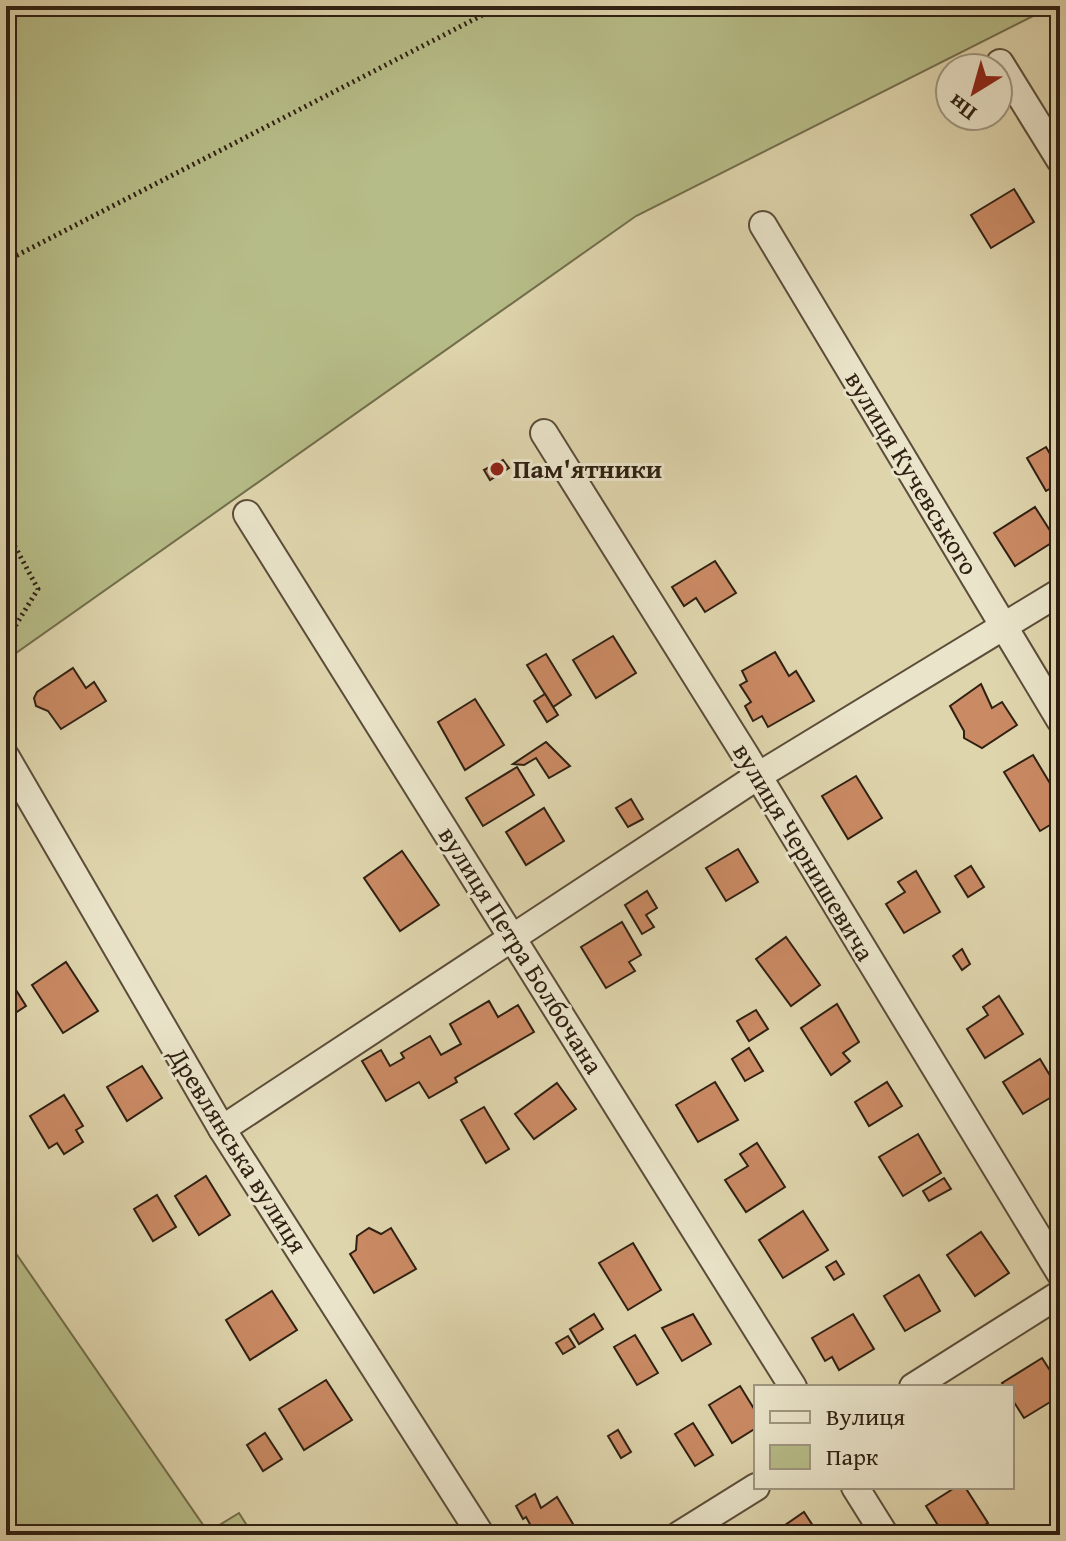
<svg xmlns="http://www.w3.org/2000/svg" width="1066" height="1541" viewBox="0 0 1066 1541" font-family="'Gentium Book Plus',serif">
<style>
.green{fill:#b6bc87;stroke:#726e4c;stroke-width:2}
.building{fill:#ca8a64;stroke:#2f2012;stroke-width:2}
.lines{fill:none;stroke-linecap:round;stroke-linejoin:round}
.minor-casing{stroke:#5b4d39;stroke-width:30}
.path{stroke:#2f2012;stroke-width:5;stroke-dasharray:2 4;stroke-linecap:butt}
.minor{stroke:#eae4ca;stroke-width:26}
.poi-dot{fill:#8f2418;stroke:#eae4ca;stroke-width:3}
.labels{text-anchor:middle;stroke-width:6;stroke-linejoin:round;paint-order:stroke}
.poi-label{font-size:26px;font-weight:bold;fill:#2f2012;stroke:#eae4ca;text-anchor:start}
.street-label{font-size:26px;fill:#2f2012;stroke:#eae4ca}
</style>
<rect width="100%" height="100%" fill="#dfd5ad"/>
<filter id="stains"><feTurbulence type="fractalNoise" baseFrequency=".0025" numOctaves="4"/><feColorMatrix values="0 0 0 0 .2 0 0 0 0 .09 0 0 0 0 .02 0 0 0 .5 -.17"/></filter>
<radialGradient id="worn" r=".72"><stop offset=".6" stop-color="#630" stop-opacity="0"/><stop offset="1" stop-color="#630" stop-opacity=".3"/></radialGradient>
<g class="green">
<polygon points="6,6 1053,6 636,216 6,660"/>
<polygon points="6,1239 208,1532 239,1513 253,1535 6,1535"/>
</g>
<g class="building">
<polygon points="1014,189 1034,222 991,248 971,215"/>
<polygon points="1046,447 1060,471 1060,483 1046,491 1027,458"/>
<polygon points="503,460 509,468 490,480 484,470"/>
<polygon points="1035,507 1056,540 1015,566 994,533"/>
<polygon points="715,561 736,593 705,612 696,598 684,606 672,587"/>
<polygon points="613,636 636,673 596,698 573,660"/>
<polygon points="775,652 789,676 796,671 814,701 768,727 762,716 753,721 745,706 751,702 740,685 747,681 742,671"/>
<polygon points="546,654 571,695 553,707 527,665"/>
<polygon points="73,668 86,688 94,682 106,701 61,729 48,711 36,706 34,698 37,692"/>
<polygon points="981,684 992,708 1002,702 1017,725 982,748 964,738 964,731 950,706"/>
<polygon points="545,694 558,715 547,722 534,701"/>
<polygon points="475,699 504,745 465,770 438,722"/>
<polygon points="546,742 570,766 549,778 536,758 524,765 513,764"/>
<polygon points="1033,755 1060,800 1060,819 1040,831 1004,772"/>
<polygon points="517,767 534,795 483,826 466,798"/>
<polygon points="856,776 882,818 848,839 822,796"/>
<polygon points="631,799 643,819 628,827 616,808"/>
<polygon points="544,808 564,841 526,865 506,832"/>
<polygon points="738,849 758,882 726,901 706,868"/>
<polygon points="402,851 439,905 400,931 364,878"/>
<polygon points="971,866 984,887 968,897 955,876"/>
<polygon points="916,871 940,912 904,933 886,904 905,892 898,882"/>
<polygon points="647,891 657,908 646,915 654,927 642,934 625,905"/>
<polygon points="622,922 641,955 629,962 635,971 606,988 581,947"/>
<polygon points="786,937 820,985 791,1006 756,959"/>
<polygon points="962,949 970,964 962,970 953,956"/>
<polygon points="66,962 98,1011 63,1033 32,985"/>
<polygon points="6,974 26,1006 6,1019"/>
<polygon points="999,996 1023,1034 985,1058 967,1029 988,1015 983,1007"/>
<polygon points="489,1001 498,1017 518,1005 534,1032 455,1078 457,1082 429,1098 419,1082 386,1101 362,1061 381,1050 390,1066 404,1058 401,1053 430,1036 441,1055 461,1044 450,1024"/>
<polygon points="837,1004 859,1042 843,1053 850,1061 831,1075 801,1028"/>
<polygon points="756,1010 768,1029 749,1041 737,1021"/>
<polygon points="749,1048 763,1071 745,1081 732,1059"/>
<polygon points="1040,1059 1060,1092 1023,1114 1003,1082"/>
<polygon points="142,1066 162,1098 127,1121 107,1087"/>
<polygon points="715,1082 738,1120 698,1142 676,1105"/>
<polygon points="887,1082 902,1106 869,1126 855,1102"/>
<polygon points="557,1083 576,1109 534,1139 515,1114"/>
<polygon points="64,1095 83,1126 76,1130 83,1142 64,1154 57,1143 49,1148 30,1116"/>
<polygon points="484,1107 509,1149 486,1163 461,1120"/>
<polygon points="918,1134 941,1173 903,1196 879,1157"/>
<polygon points="757,1143 785,1187 746,1212 725,1180 748,1166 740,1154"/>
<polygon points="206,1176 230,1215 199,1235 175,1196"/>
<polygon points="944,1178 951,1189 929,1201 923,1191"/>
<polygon points="157,1195 176,1227 153,1241 134,1209"/>
<polygon points="803,1211 828,1250 783,1278 759,1240"/>
<polygon points="369,1228 381,1234 391,1228 416,1269 374,1293 350,1254 356,1250 357,1236"/>
<polygon points="981,1232 1009,1273 975,1296 947,1255"/>
<polygon points="633,1243 661,1290 628,1310 599,1263"/>
<polygon points="836,1261 844,1274 834,1280 826,1267"/>
<polygon points="919,1275 940,1311 905,1331 884,1296"/>
<polygon points="272,1291 297,1330 250,1360 226,1320"/>
<polygon points="594,1314 603,1329 579,1344 570,1329"/>
<polygon points="693,1314 711,1344 682,1361 662,1328"/>
<polygon points="853,1314 874,1349 839,1370 832,1357 825,1361 812,1338"/>
<polygon points="635,1335 658,1373 637,1385 614,1347"/>
<polygon points="568,1336 575,1347 563,1354 556,1343"/>
<polygon points="1042,1358 1060,1386 1060,1396 1024,1418 1012,1399 1012,1387 1005,1387 1002,1383"/>
<polygon points="326,1380 352,1420 304,1450 279,1409"/>
<polygon points="740,1386 756,1412 756,1428 732,1443 709,1405"/>
<polygon points="693,1423 713,1455 695,1466 675,1434"/>
<polygon points="618,1430 631,1452 621,1458 608,1436"/>
<polygon points="265,1433 282,1459 263,1471 247,1445"/>
<polygon points="956,1487 965,1487 988,1523 968,1535 944,1535 926,1506"/>
<polygon points="535,1494 541,1508 557,1497 573,1524 564,1530 567,1535 536,1535 526,1517 523,1519 516,1506"/>
<polygon points="804,1512 819,1535 773,1535 772,1534"/>
</g>
<g class="lines">
<defs>
<g id="minor">
<polyline points="1000,63 1060,160"/>
<polyline points="763,225 1060,720"/>
<polyline points="544,433 746,756 1060,1273"/>
<polyline points="247,514 793,1387"/>
<polyline points="6,757 222,1129 481,1535"/>
<polyline points="222,1129 758,776 1060,592"/>
<polyline points="913,1387 1060,1294"/>
<polyline points="855,1487 885,1535"/>
<polyline points="679,1535 756,1487"/>
</g>
</defs>
<use href="#minor" class="minor-casing"/>
<g class="path">
<polyline points="6,261 500,6"/>
<polyline points="6,530 38,589 6,641"/>
</g>
<use href="#minor" class="minor"/>
</g>
<circle class="poi-dot" cx="497" cy="469" r="8"/>
<g class="labels">
<g class="poi-label">
<text x="513" y="478">Пам'ятники</text>
</g>
<g class="street-label">
<text transform="translate(912 473) rotate(59)" y="9">вулиця Кучевського</text>
<text transform="translate(804 852) rotate(59)" y="9">вулиця Чернишевича</text>
<text transform="translate(521 950) rotate(58)" y="9">вулиця Петра Болбочана</text>
<text transform="translate(238 1150) rotate(58)" y="9">Древлянська вулиця</text>
</g>
</g>
<rect width="1066" height="1541" fill="none" stroke="#dfd5ad" stroke-width="32"/>
<rect x="8" y="8" width="1050" height="1525" fill="none" stroke="#2f2012" stroke-width="4"/>
<rect x="16" y="16" width="1034" height="1509" fill="none" stroke="#2f2012" stroke-width="2"/>
<rect x="754" y="1385" width="260" height="104" fill="#eae4ca" stroke="#9f9680" stroke-width="2"/>
<rect x="770" y="1411" width="40" height="12" fill="#eae4ca" stroke="#9f9680" stroke-width="2"/>
<text x="826" y="1425" font-size="24" fill="#2f2012">Вулиця</text>
<rect x="770" y="1445" width="40" height="24" fill="#b6bc87" stroke="#9f9680" stroke-width="2"/>
<text x="826" y="1465" font-size="24" fill="#2f2012">Парк</text>
<g transform="translate(974 92) rotate(217)"><circle r="38" fill="#eae4ca" stroke="#9f9680" stroke-width="2"/>
<path d="M0-6L14 30L0 20L-14 30Z" fill="#8f2418"/>
<text y="-12" font-size="22" font-weight="bold" text-anchor="middle" fill="#2f2012">Пн</text>
</g>
<rect width="100%" height="100%" filter="url(#stains)"/>
<rect width="100%" height="100%" fill="url(#worn)"/>
</svg>
